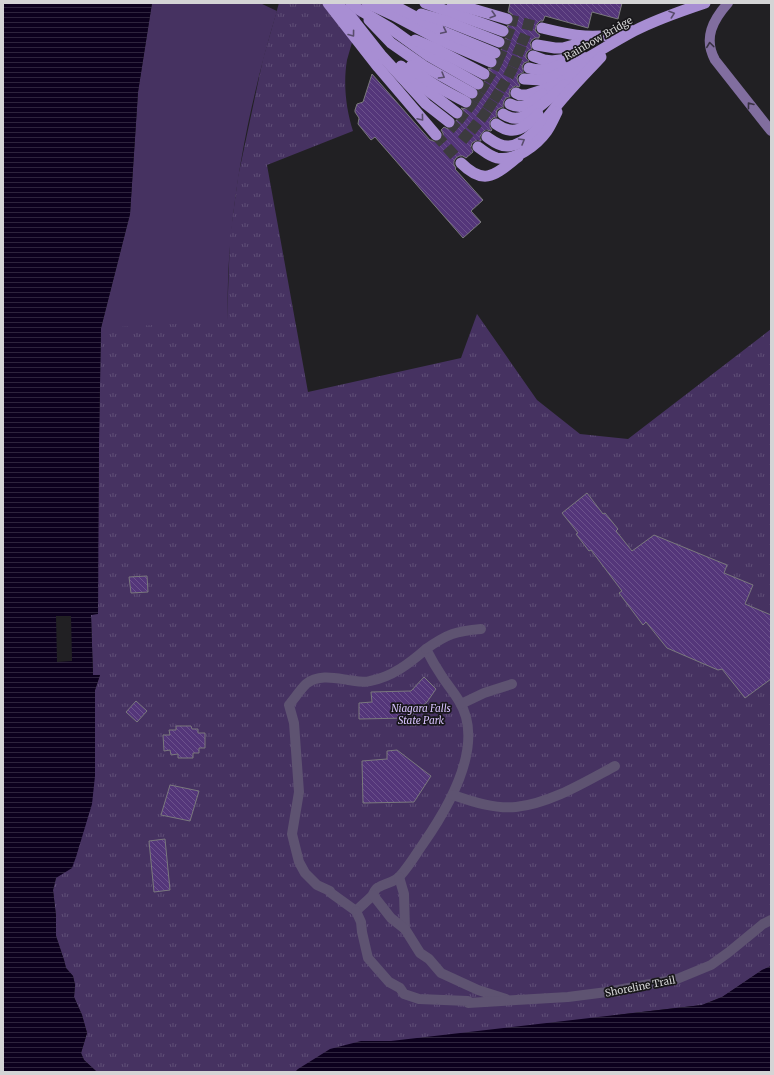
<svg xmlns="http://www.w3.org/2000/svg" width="774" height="1075" viewBox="0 0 774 1075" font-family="Merriweather,serif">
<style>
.green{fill:#463261}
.park{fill:url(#park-tufts)}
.water{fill:url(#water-rules)}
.pier{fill:#212023}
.building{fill:url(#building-back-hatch);stroke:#7a797d}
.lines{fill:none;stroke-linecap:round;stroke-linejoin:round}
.trunk-tunnel{stroke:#3c3b3e;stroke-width:11;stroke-dasharray:11 5.5;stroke-linecap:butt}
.pedestrian{stroke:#5e5371;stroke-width:10}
.secondary{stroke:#816e9f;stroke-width:10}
.trunk{stroke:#a88ed3;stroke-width:11}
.oneway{stroke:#594d6d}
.oneway2{stroke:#383142}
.labels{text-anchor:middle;stroke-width:3.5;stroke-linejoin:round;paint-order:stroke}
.street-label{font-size:10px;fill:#d4d4d5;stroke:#18171a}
.park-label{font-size:10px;font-style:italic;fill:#d8c2fe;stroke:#18171a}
</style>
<defs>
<pattern id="park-tufts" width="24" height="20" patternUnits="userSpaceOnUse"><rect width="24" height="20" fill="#463261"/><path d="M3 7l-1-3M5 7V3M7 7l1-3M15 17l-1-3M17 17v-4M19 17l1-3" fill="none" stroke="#604f77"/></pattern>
<pattern id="water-rules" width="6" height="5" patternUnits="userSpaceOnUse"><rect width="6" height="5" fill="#0c001d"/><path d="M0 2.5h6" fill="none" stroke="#2e243d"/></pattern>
<pattern id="building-back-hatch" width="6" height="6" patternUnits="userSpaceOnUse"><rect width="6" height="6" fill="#54367a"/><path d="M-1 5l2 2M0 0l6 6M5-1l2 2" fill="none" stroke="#6c528c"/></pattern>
</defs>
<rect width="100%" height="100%" fill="#212023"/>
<path class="green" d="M152,3H260L277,11C255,84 238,160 231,236C226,282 228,329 228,375L771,966L762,970L722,997L298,1069L295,1072H97L56,878L100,675L98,549L101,328L130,214L138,92Z"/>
<path class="park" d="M279,3H364C361,15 357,27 353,39C351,46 349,53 347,60C343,84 346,109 353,131L267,165L308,392L461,358L477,314L537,400L580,434L628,439L771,329V966L762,970L722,997L702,1005L391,1041H361L330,1049L298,1069L295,1072H97L84,1060L81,1053L87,1033L82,1015L74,997L75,985L73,976L66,968L64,960L56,936V916L53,890L56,878L72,868L92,804L95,776V690L100,675H93L91,615L98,613L99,443L101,328L227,321L230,237L238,177L263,59Z"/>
<g class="water">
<polygon points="3,3 152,3 138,92 130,214 101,328 99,443 98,614 91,615 93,675 100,675 95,690 95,776 92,804 76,857 72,868 56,878 53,890 56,916 56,936 64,960 66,968 73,976 75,985 74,997 82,1015 87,1033 81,1053 84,1060 97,1072 3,1072"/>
<polygon points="771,966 771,1072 295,1072 298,1069 330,1049 361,1041 391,1041 702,1005 722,997 762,970"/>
</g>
<polygon class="pier" points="56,616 71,616 72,661 57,662"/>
<g class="building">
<polygon points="510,3 622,3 618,19 592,12 588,28 545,16 543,21 540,21 537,24 535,30 537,33 540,35 539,37 539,38 535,38 532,40 530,43 532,49 528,51 526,54 526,58 529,61 524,63 522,67 524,72 518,75 517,78 518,82 520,85 519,87 515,86 510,90 509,94 510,97 506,98 504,101 503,105 504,107 500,108 497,110 496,114 497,117 493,118 490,121 490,127 492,130 491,131 487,130 484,131 480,136 481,141 475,141 472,143 471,147 473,152 466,158 463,156 459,156 456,158 454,161 454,165 456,168 455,169 483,200 471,211 481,222 463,238 375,137 371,140 358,124 359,118 355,112 355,110 357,104 363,102 372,74 430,140 431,140 433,141 437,142 440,141 443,137 443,133 441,130 444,127 448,129 452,128 456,123 456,120 459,120 462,118 464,114 463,110 461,108 467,109 472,106 472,100 478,97 478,91 482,90 484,87 484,81 488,80 490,77 491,73 488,68 492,69 497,65 497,59 502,55 502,52 501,49 504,47 506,44 506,41 505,38 508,36 510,33 510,29 507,26 512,24 514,21 512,14 508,12"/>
<polygon points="587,493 603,514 605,513 618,529 616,531 632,551 654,535 727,565 724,573 753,585 745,604 771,615 771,679 745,698 722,669 718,670 667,648 646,622 643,625 619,593 622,591 591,550 589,551 576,534 578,533 562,513"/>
<polygon points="147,576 148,592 131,593 129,577"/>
<polygon points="424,677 436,689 427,702 408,718 359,719 359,703 372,702 371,692 411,691"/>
<polygon points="136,701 147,711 137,722 126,712"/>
<polygon points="176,726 191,726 192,729 198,729 198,733 205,733 205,748 199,748 199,753 193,753 193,758 178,758 178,754 171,755 170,750 164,751 163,735 170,735 169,730 176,730"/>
<polygon points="397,750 431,776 414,802 363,803 362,761 387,759 387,751"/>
<polygon points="170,785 199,791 190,821 161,815"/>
<polygon points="165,839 170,890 154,892 149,841"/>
</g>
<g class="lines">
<g class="trunk-tunnel">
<polyline points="507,19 542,28"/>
<polyline points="503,31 537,45"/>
<polyline points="499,42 533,56"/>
<polyline points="495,53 529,68"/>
<polyline points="491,62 524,79"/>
<polyline points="484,74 516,93"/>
<polyline points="478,84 510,104"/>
<polyline points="472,93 503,114"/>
<polyline points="466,102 496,124"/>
<polyline points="457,113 487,137"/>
<polyline points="449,122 478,147"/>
<polyline points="436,135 461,163"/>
</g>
<g class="pedestrian">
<path d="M426,649C431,659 437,669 443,678C452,691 462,702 466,717C477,758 446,811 423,844C416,854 409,866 400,876C395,882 386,883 379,887C375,888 374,893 372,896C367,901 361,906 356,911L331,893L330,891L317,885L305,873L299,862L292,834L299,792L294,723L289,705C294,699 300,690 306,684C318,674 335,678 348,680C356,681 363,683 370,681C392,677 410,663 426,649Z"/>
<path d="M426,649C447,634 456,631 481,629"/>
<polyline points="461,704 484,693 512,684"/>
<path d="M453,795C473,802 495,809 516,807C551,803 585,782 615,766"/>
<polyline points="399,877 404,894 405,929"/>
<polyline points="373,895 391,918 405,929 420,953 429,959 441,973 478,990 506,999"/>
<polyline points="356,911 361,922 362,932 368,958 389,982 400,988 404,994 419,999 468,1001 468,1003 568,997 607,992 677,979 711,965 729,952 763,924 771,920"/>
</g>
<path class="secondary" d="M728,3C713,20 703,38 715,60L771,131"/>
<g class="trunk">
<polyline points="328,3 378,67 436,135"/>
<polyline points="336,3 351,17 381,55 416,93 426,104 449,122"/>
<polyline points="351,3 358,9 390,28 429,56 478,84"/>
<polyline points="367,3 393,15 438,39 491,62"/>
<polyline points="387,3 401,9 442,31 495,53"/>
<polyline points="425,3 503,31"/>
<polyline points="452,3 507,19"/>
<polyline points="421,14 446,21 499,42"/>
<polyline points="369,20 391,43 424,66 472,93"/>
<path d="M542,28C563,33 586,39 608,35C615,34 622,31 629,29"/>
<polyline points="415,40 434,48 484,74"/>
<polyline points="537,45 555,48 563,48 595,39"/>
<polyline points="533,56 544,60 552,61 583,57"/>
<polyline points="401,66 423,87 457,113"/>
<path d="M411,66C426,82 447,92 466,102"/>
<path d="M529,68C542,72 550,69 563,64"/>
<path d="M524,79L542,80L553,77C581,63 606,46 634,31C657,19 681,11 705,3"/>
<polyline points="516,93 520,95 527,95 555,86 585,68"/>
<path d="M510,104C524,111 531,102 543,94"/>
<path d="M503,114C508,117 513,119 518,118C530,117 555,94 564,85"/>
<path d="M496,124C514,137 525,128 538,114"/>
<path d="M487,137C493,141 500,147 509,146C531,144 551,111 565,96C577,82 589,70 601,57"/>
<path d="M478,147C484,151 489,156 497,158C515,162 537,145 547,131C551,125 554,118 557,112"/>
<path d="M461,163C485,187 496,174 518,157"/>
</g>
</g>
<defs><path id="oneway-chevron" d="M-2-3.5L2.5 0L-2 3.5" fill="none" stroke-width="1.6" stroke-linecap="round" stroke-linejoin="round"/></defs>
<g class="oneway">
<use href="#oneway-chevron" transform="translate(672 14) rotate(-19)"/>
<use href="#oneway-chevron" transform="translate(493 15) rotate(16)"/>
<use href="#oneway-chevron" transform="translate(444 31) rotate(25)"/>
<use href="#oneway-chevron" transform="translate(352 34) rotate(53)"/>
<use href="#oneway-chevron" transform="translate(442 76) rotate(30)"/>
<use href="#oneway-chevron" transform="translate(421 118) rotate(50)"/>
<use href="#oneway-chevron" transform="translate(522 141) rotate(-30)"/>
</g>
<g class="oneway2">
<use href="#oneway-chevron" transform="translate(710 45) rotate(-97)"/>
<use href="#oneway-chevron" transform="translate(750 105) rotate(-128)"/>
</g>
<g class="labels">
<g class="street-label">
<text transform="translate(598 38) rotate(-30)" y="4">Rainbow Bridge</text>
<text transform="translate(640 986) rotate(-11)" y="4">Shoreline Trail</text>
</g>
<g class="park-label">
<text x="421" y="712">Niagara Falls<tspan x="421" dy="12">State Park</tspan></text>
</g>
</g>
<rect width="774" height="1075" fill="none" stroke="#d4d4d5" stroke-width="8"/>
</svg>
